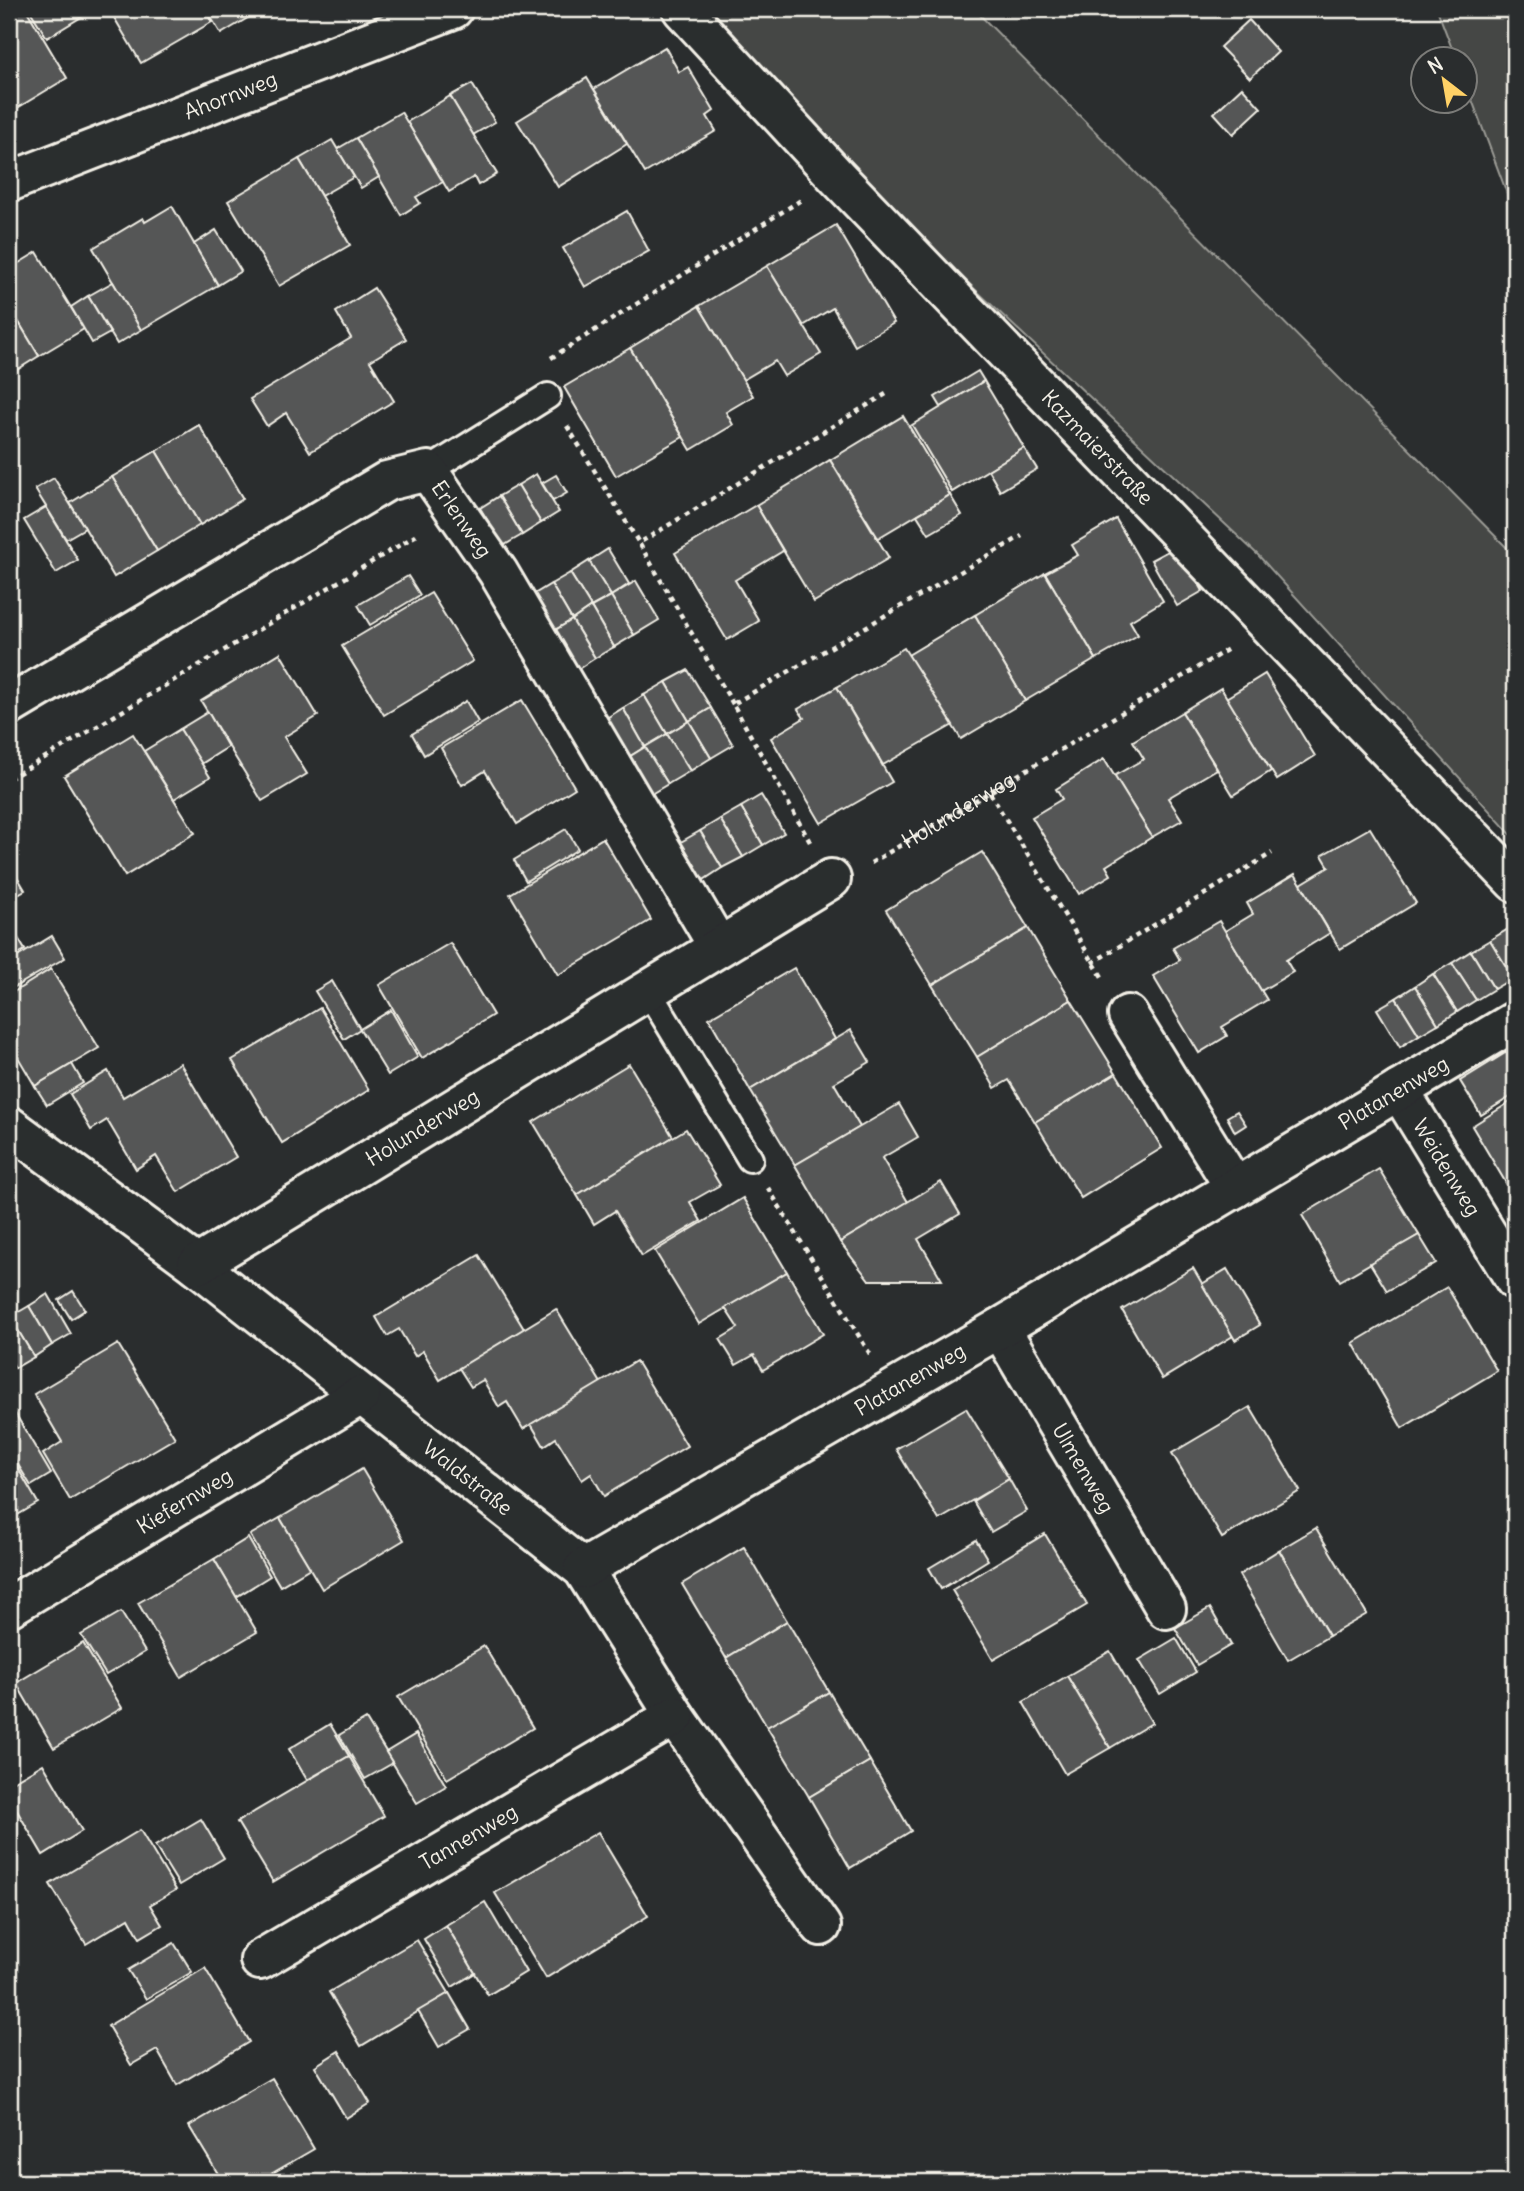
<svg xmlns="http://www.w3.org/2000/svg" width="1524" height="2191" viewBox="0 0 1524 2191" font-family="Delius,sans-serif">
<style>
.green{fill:#444645;stroke:#9c9c96;stroke-width:2}
.building{fill:#555756;stroke:#f4f1e8;stroke-width:2}
.lines{fill:none;stroke-linecap:round;stroke-linejoin:round}
.service-casing{stroke:#f4f1e8;stroke-width:30}
.minor-casing{stroke:#f4f1e8;stroke-width:44}
.path{stroke:#f4f1e8;stroke-width:4.5;stroke-dasharray:5 5;stroke-linecap:butt}
.service{stroke:#2a2d2e;stroke-width:24}
.minor{stroke:#2a2d2e;stroke-width:38}
.labels{text-anchor:middle;stroke-width:5;stroke-linejoin:round;paint-order:stroke}
.street-label{font-size:21px;fill:#f4f1e8;stroke:#2a2d2e}
</style>
<rect width="100%" height="100%" fill="#2a2d2e"/>
<filter id="ink" filterUnits="userSpaceOnUse"><feTurbulence type="fractalNoise" baseFrequency=".0143" numOctaves="2"/><feDisplacementMap in="SourceGraphic" scale="14" xChannelSelector="R" yChannelSelector="G"/><feConvolveMatrix kernelMatrix="1 2 1 2 8 2 1 2 1" color-interpolation-filters="sRGB"/></filter>
<g filter="url(#ink)">
<g class="green">
<polygon points="702,9 974,9 1515,556 1515,839 1258,555 912,230"/>
<polygon points="1437,9 1515,9 1515,215 1465,81 1464,60 1456,59"/>
</g>
<g class="building">
<polygon points="21,9 26,9 67,78 9,113 9,16"/>
<polygon points="29,9 78,9 83,16 47,38"/>
<polygon points="109,9 204,9 212,22 141,63"/>
<polygon points="206,9 246,9 251,16 221,34"/>
<polygon points="1249,20 1278,52 1250,78 1220,47"/>
<polygon points="665,47 679,72 688,67 714,111 707,116 716,131 645,173 594,89"/>
<polygon points="587,78 627,144 558,187 517,121"/>
<polygon points="472,84 495,122 473,135 450,96"/>
<polygon points="1242,87 1261,108 1233,134 1214,113"/>
<polygon points="450,96 497,174 478,185 474,177 449,192 407,122"/>
<polygon points="401,112 443,182 416,197 420,203 401,215 356,138"/>
<polygon points="356,138 379,177 361,188 337,149"/>
<polygon points="332,140 354,177 321,196 299,159"/>
<polygon points="299,159 350,245 279,286 228,201"/>
<polygon points="172,206 218,285 141,330 93,248 143,218 145,222"/>
<polygon points="627,211 649,251 585,287 563,248"/>
<polygon points="836,225 894,323 855,346 833,308 803,326 767,266"/>
<polygon points="216,230 241,271 218,285 194,244"/>
<polygon points="37,252 84,329 39,356 9,306 9,269"/>
<polygon points="767,266 821,354 784,376 775,361 743,380 699,306"/>
<polygon points="113,282 141,330 117,344 88,296"/>
<polygon points="374,288 406,339 370,361 394,401 310,452 286,413 267,426 250,399 351,338 336,312"/>
<polygon points="88,296 110,333 92,343 71,307"/>
<polygon points="9,306 39,356 9,375"/>
<polygon points="699,306 753,396 726,412 733,425 691,450 630,348"/>
<polygon points="630,348 683,437 616,476 564,387"/>
<polygon points="978,371 984,381 941,407 935,397"/>
<polygon points="984,381 1024,448 952,492 912,425"/>
<polygon points="903,416 950,495 878,538 830,460"/>
<polygon points="199,425 243,499 200,525 156,451"/>
<polygon points="1024,448 1037,469 1000,491 988,470"/>
<polygon points="156,451 200,525 157,551 112,477"/>
<polygon points="830,460 889,558 814,602 756,505"/>
<polygon points="536,474 559,512 541,523 518,485"/>
<polygon points="556,475 567,493 553,501 542,483"/>
<polygon points="112,477 157,551 114,577 70,503"/>
<polygon points="54,478 85,528 66,539 35,489"/>
<polygon points="518,485 541,523 522,535 499,496"/>
<polygon points="950,495 962,515 929,534 917,515"/>
<polygon points="499,496 522,535 503,546 480,508"/>
<polygon points="756,505 783,551 735,580 759,621 727,640 675,553"/>
<polygon points="46,507 78,560 56,573 24,520"/>
<polygon points="1116,519 1163,601 1130,621 1138,635 1096,659 1045,573 1078,555 1072,545"/>
<polygon points="1177,546 1203,591 1177,606 1151,560"/>
<polygon points="608,549 629,584 611,596 589,561"/>
<polygon points="589,561 611,596 591,607 570,573"/>
<polygon points="570,573 591,607 572,620 551,584"/>
<polygon points="1045,573 1096,659 1025,701 975,615"/>
<polygon points="408,576 420,595 370,625 358,605"/>
<polygon points="636,581 659,620 634,635 611,596"/>
<polygon points="551,584 572,620 553,631 531,596"/>
<polygon points="431,593 473,661 384,715 342,646"/>
<polygon points="611,596 634,635 614,647 591,607"/>
<polygon points="591,607 614,647 595,658 572,620"/>
<polygon points="975,615 1025,701 961,739 908,655"/>
<polygon points="572,620 595,658 575,671 552,632"/>
<polygon points="904,648 953,725 883,765 837,687"/>
<polygon points="280,653 318,716 284,737 307,774 262,801 201,701"/>
<polygon points="688,670 711,708 689,721 666,682"/>
<polygon points="1265,674 1315,756 1277,780 1226,698"/>
<polygon points="666,682 689,721 667,734 644,695"/>
<polygon points="837,687 892,782 821,823 771,738 804,718 798,709"/>
<polygon points="1221,688 1271,771 1233,795 1182,712"/>
<polygon points="644,695 667,734 645,747 623,708"/>
<polygon points="522,700 575,788 517,824 485,771 462,785 441,748"/>
<polygon points="466,701 478,722 424,755 412,734"/>
<polygon points="623,708 645,747 624,760 600,722"/>
<polygon points="711,708 733,745 711,758 689,721"/>
<polygon points="208,712 228,747 201,764 180,729"/>
<polygon points="1182,712 1217,769 1168,798 1182,820 1152,837 1114,776 1144,759 1133,741"/>
<polygon points="689,721 711,758 690,771 667,734"/>
<polygon points="180,729 210,777 174,799 144,751"/>
<polygon points="133,734 195,833 125,876 64,776"/>
<polygon points="667,734 690,771 668,784 645,747"/>
<polygon points="645,747 668,784 646,797 624,760"/>
<polygon points="1104,759 1152,837 1106,866 1111,875 1079,894 1032,817 1062,799 1056,789"/>
<polygon points="761,795 784,833 763,845 741,807"/>
<polygon points="741,807 763,845 743,857 720,819"/>
<polygon points="720,819 743,857 722,868 700,831"/>
<polygon points="1370,828 1416,903 1340,949 1301,884 1329,867 1322,855"/>
<polygon points="566,829 578,849 526,881 514,860"/>
<polygon points="700,831 722,868 702,881 679,843"/>
<polygon points="603,838 651,920 558,975 510,894"/>
<polygon points="982,852 1028,928 932,985 886,910"/>
<polygon points="9,863 25,890 9,899"/>
<polygon points="1295,874 1330,933 1286,960 1293,972 1261,991 1225,931 1253,914 1247,903"/>
<polygon points="1219,921 1267,1000 1222,1027 1227,1036 1199,1053 1153,976 1180,960 1173,948"/>
<polygon points="9,923 25,950 9,959"/>
<polygon points="1028,928 1071,1000 977,1057 932,985"/>
<polygon points="1510,928 1515,938 1513,978 1490,940"/>
<polygon points="52,936 65,958 13,988 9,981 9,962"/>
<polygon points="1490,940 1513,978 1494,989 1471,951"/>
<polygon points="450,943 493,1015 422,1058 379,985"/>
<polygon points="1471,951 1494,989 1476,1000 1452,963"/>
<polygon points="1452,963 1476,1000 1457,1012 1433,974"/>
<polygon points="794,968 835,1039 750,1090 709,1018"/>
<polygon points="51,969 99,1048 35,1086 9,1042 9,995"/>
<polygon points="1433,974 1457,1012 1438,1024 1415,986"/>
<polygon points="332,981 360,1029 344,1039 315,991"/>
<polygon points="1415,986 1438,1024 1419,1035 1396,998"/>
<polygon points="1396,998 1419,1035 1400,1047 1377,1009"/>
<polygon points="1071,1000 1116,1073 1035,1122 1009,1080 995,1088 977,1057"/>
<polygon points="320,1008 369,1090 282,1143 232,1060"/>
<polygon points="391,1010 418,1057 388,1075 360,1029"/>
<polygon points="851,1030 870,1062 834,1083 860,1127 795,1165 750,1090"/>
<polygon points="1515,1047 1515,1094 1481,1115 1460,1081"/>
<polygon points="180,1063 236,1157 178,1192 156,1156 136,1169 107,1120 91,1130 70,1094 108,1071 123,1097"/>
<polygon points="72,1064 83,1083 47,1105 35,1086"/>
<polygon points="629,1064 673,1137 577,1195 533,1122"/>
<polygon points="1116,1073 1162,1148 1081,1198 1035,1122"/>
<polygon points="1515,1099 1515,1191 1512,1193 1472,1126"/>
<polygon points="899,1104 918,1137 882,1158 908,1202 840,1242 795,1165"/>
<polygon points="1237,1111 1246,1125 1235,1132 1227,1117"/>
<polygon points="686,1129 720,1185 690,1202 701,1221 642,1256 615,1211 594,1224 577,1195"/>
<polygon points="1379,1169 1419,1235 1340,1281 1302,1215"/>
<polygon points="941,1182 960,1214 918,1239 942,1280 869,1280 840,1242"/>
<polygon points="743,1198 787,1272 699,1324 655,1251"/>
<polygon points="1419,1235 1436,1263 1387,1291 1370,1263"/>
<polygon points="479,1255 524,1329 440,1380 423,1351 415,1356 399,1329 387,1336 376,1317"/>
<polygon points="1193,1268 1233,1336 1162,1379 1122,1310"/>
<polygon points="1227,1269 1260,1325 1235,1340 1202,1284"/>
<polygon points="787,1272 823,1334 763,1370 754,1355 736,1365 720,1339 738,1328 725,1308"/>
<polygon points="1447,1287 1497,1371 1402,1428 1353,1343"/>
<polygon points="73,1291 85,1310 71,1319 59,1300"/>
<polygon points="48,1294 71,1334 52,1345 29,1306"/>
<polygon points="29,1306 52,1345 34,1357 10,1317"/>
<polygon points="556,1309 601,1383 523,1429 507,1402 499,1407 483,1380 471,1387 459,1368"/>
<polygon points="10,1317 34,1357 15,1368 9,1357"/>
<polygon points="118,1344 175,1438 70,1500 43,1454 62,1442 34,1394"/>
<polygon points="636,1361 687,1446 604,1496 591,1474 582,1480 556,1438 544,1446 531,1424"/>
<polygon points="1250,1407 1300,1491 1222,1538 1172,1453"/>
<polygon points="12,1408 51,1474 31,1486 9,1450 9,1410"/>
<polygon points="966,1408 1009,1479 939,1520 896,1449"/>
<polygon points="9,1453 38,1503 9,1520"/>
<polygon points="362,1469 404,1540 322,1589 280,1518"/>
<polygon points="1009,1479 1027,1511 991,1532 973,1501"/>
<polygon points="280,1518 310,1568 280,1586 250,1535"/>
<polygon points="1316,1528 1367,1614 1329,1636 1279,1550"/>
<polygon points="1045,1534 1087,1605 993,1660 952,1590"/>
<polygon points="248,1538 270,1576 236,1597 214,1559"/>
<polygon points="976,1540 988,1560 941,1589 929,1568"/>
<polygon points="744,1547 787,1621 726,1658 682,1584"/>
<polygon points="1279,1550 1329,1636 1288,1660 1239,1575"/>
<polygon points="214,1559 257,1632 181,1677 138,1603"/>
<polygon points="1210,1608 1231,1645 1197,1665 1175,1628"/>
<polygon points="121,1612 145,1652 106,1675 81,1635"/>
<polygon points="787,1621 829,1692 767,1727 726,1658"/>
<polygon points="1176,1638 1196,1672 1160,1694 1139,1660"/>
<polygon points="83,1643 122,1708 54,1748 16,1683"/>
<polygon points="484,1646 533,1728 447,1779 398,1697"/>
<polygon points="1110,1651 1152,1723 1110,1748 1067,1676"/>
<polygon points="1067,1676 1110,1748 1065,1774 1023,1702"/>
<polygon points="829,1692 870,1761 809,1797 767,1727"/>
<polygon points="366,1719 393,1763 365,1779 339,1735"/>
<polygon points="330,1724 349,1756 307,1780 289,1749"/>
<polygon points="416,1734 446,1786 417,1803 386,1752"/>
<polygon points="349,1756 384,1816 273,1882 237,1822"/>
<polygon points="870,1761 911,1831 850,1868 809,1797"/>
<polygon points="43,1764 82,1831 43,1855 9,1797 9,1784"/>
<polygon points="201,1819 224,1858 179,1885 155,1846"/>
<polygon points="140,1830 176,1890 150,1905 162,1925 140,1938 129,1918 86,1944 50,1884"/>
<polygon points="598,1832 648,1916 546,1978 495,1893"/>
<polygon points="485,1902 526,1972 488,1995 446,1925"/>
<polygon points="446,1925 475,1973 452,1987 424,1939"/>
<polygon points="417,1940 449,1993 361,2046 329,1992"/>
<polygon points="174,1943 192,1972 146,1999 128,1970"/>
<polygon points="205,1968 249,2042 177,2085 157,2050 131,2065 108,2026"/>
<polygon points="449,1993 470,2029 439,2047 418,2011"/>
<polygon points="339,2051 370,2103 346,2118 315,2066"/>
<polygon points="272,2078 314,2149 257,2182 223,2182 189,2126"/>
</g>
<g class="lines">
<defs>
<g id="service">
<polyline points="428,471 548,396"/>
<polyline points="647,989 750,1159"/>
</g>
<g id="minor">
<path id="s2" d="M682,9L837,177L1515,882"/>
<path id="s3" d="M9,182L453,9"/>
<path id="s4" d="M9,706L387,481L428,471L498,572L718,946"/>
<polyline points="1128,1015 1235,1188"/>
<path id="s5" d="M1399,1090L1515,1280"/>
<path id="s6" d="M9,1126L197,1265L583,1569L675,1716L821,1926"/>
<path id="s7" d="M197,1265L831,879"/>
<path id="s8" d="M1000,1328L1166,1609"/>
<path id="s9" d="M583,1569L1000,1328L1515,1021"/>
<path id="s10" d="M9,1607L361,1395"/>
<path id="s11" d="M260,1960L675,1716"/>
</g>
</defs>
<use href="#service" class="service-casing"/>
<use href="#minor" class="minor-casing"/>
<g class="path">
<polyline points="551,358 801,200"/>
<polyline points="567,426 639,543"/>
<polyline points="733,704 639,543 886,394"/>
<polyline points="9,779 420,533"/>
<polyline points="990,793 1104,980"/>
<polyline points="810,842 733,704 1022,536"/>
<path id="s1" d="M871,863L1230,648"/>
<polyline points="1092,963 1272,853"/>
<polyline points="768,1188 870,1354"/>
<polyline points="9,2176 15,2182"/>
</g>
<use href="#service" class="service"/>
<use href="#minor" class="minor"/>
</g>
</g>
<g class="labels">
<g class="street-label">
<text dy="7" stroke="none"><textPath href="#s3" startOffset="238">Ahornweg</textPath></text>
<text dy="7" stroke="none"><textPath href="#s2" startOffset="604">Kazmaierstraße</textPath></text>
<text dy="7" stroke="none"><textPath href="#s4" startOffset="541">Erlenweg</textPath></text>
<text dy="7" stroke="none"><textPath href="#s1" startOffset="102">Holunderweg</textPath></text>
<text dy="7" stroke="none"><textPath href="#s9" startOffset="940">Platanenweg</textPath></text>
<text dy="7" stroke="none"><textPath href="#s7" startOffset="264">Holunderweg</textPath></text>
<text dy="7" stroke="none"><textPath href="#s5" startOffset="91">Weidenweg</textPath></text>
<text dy="7" stroke="none"><textPath href="#s9" startOffset="378">Platanenweg</textPath></text>
<text dy="7" stroke="none"><textPath href="#s8" startOffset="163">Ulmenweg</textPath></text>
<text dy="7" stroke="none"><textPath href="#s6" startOffset="578">Waldstraße</textPath></text>
<text dy="7" stroke="none"><textPath href="#s10" startOffset="205">Kiefernweg</textPath></text>
<text dy="7" stroke="none"><textPath href="#s11" startOffset="242">Tannenweg</textPath></text>
</g>
</g>
<rect width="1524" height="2191" fill="none" stroke="#2a2d2e" stroke-width="35"/>
<rect x="18" y="18" width="1489" height="2156" fill="none" stroke="#f4f1e8" stroke-width="2.5" filter="url(#ink)"/>
<g transform="translate(1444 80) rotate(329)"><circle r="33" fill="#2a2d2e" stroke="#7b7b78" stroke-width="2"/>
<path d="M0-5L12 26L0 18L-12 26Z" fill="#ffd166"/>
<text y="-10" font-size="19" font-weight="bold" text-anchor="middle" fill="#f4f1e8">N</text>
</g>
</svg>
